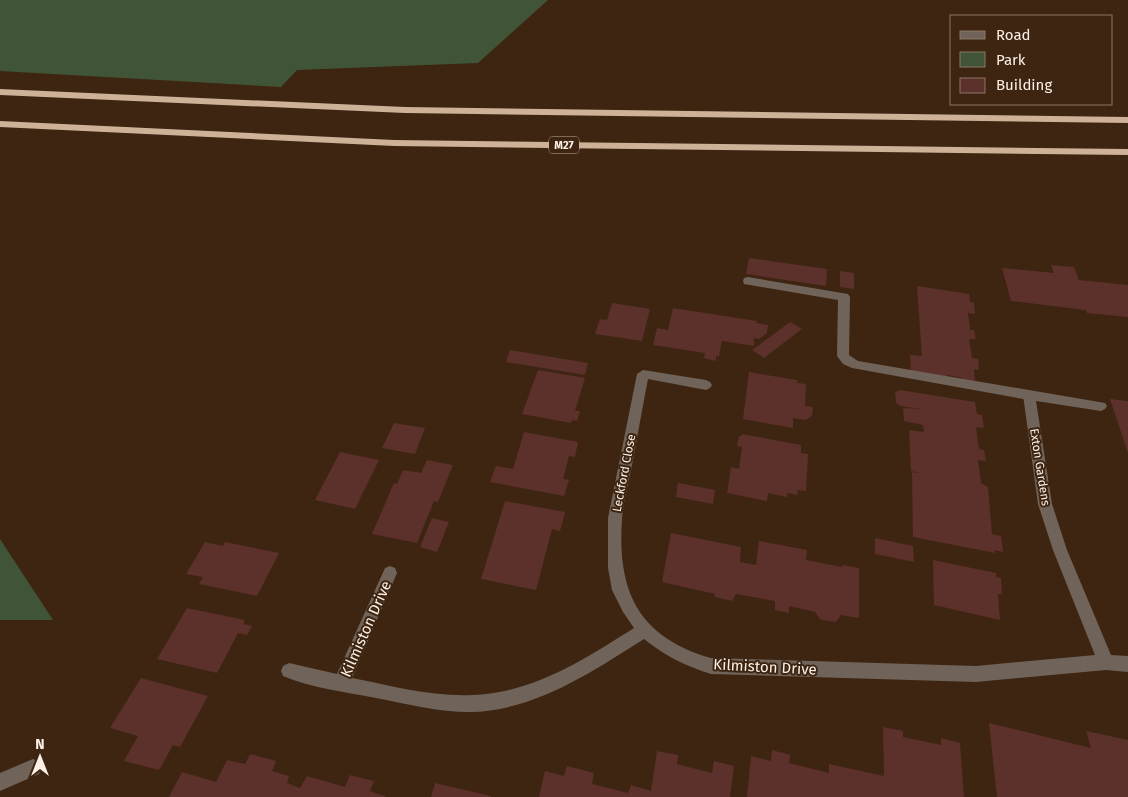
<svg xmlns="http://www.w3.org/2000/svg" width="1128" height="797" viewBox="0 0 1128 797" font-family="'Fira Sans',sans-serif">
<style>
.green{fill:#405538}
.building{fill:#5c302b}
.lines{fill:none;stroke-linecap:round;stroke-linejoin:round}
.service{fill:#70645a;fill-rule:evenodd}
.minor{fill:#70645a;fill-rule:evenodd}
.motorway{fill:#ceb298;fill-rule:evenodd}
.labels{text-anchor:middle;stroke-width:4;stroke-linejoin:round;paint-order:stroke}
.shield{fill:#3d2511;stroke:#c3b3a6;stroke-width:1}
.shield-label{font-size:11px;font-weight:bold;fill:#fdf0e6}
.street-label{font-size:12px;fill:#fdf0e6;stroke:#3d2511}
.near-street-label{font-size:15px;fill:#fdf0e6;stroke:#3d2511}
</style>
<rect width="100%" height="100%" fill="#3d2511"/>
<g class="green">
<polygon points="0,0 548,0 478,63 297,70 281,87 0,71"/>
<polygon points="0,539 53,620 0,620"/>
</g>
<g class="building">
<polygon points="749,258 827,269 826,286 746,274"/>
<polygon points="1051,265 1074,267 1079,280 1128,285 1128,317 1087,313 1086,310 1011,301 1002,268 1054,273"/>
<polygon points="840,271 854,273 854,289 840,287"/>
<polygon points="917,286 969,294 970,302 974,303 975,314 968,313 970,330 974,330 976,339 969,339 972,358 978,359 979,370 974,369 975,384 962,382 962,378 947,375 947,379 911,374 910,355 922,356"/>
<polygon points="612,303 650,309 642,341 595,334 600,319 607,320"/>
<polygon points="673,308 757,321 756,323 768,325 767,333 759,339 754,338 754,346 722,341 719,356 716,356 716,361 704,358 705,353 653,345 657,328 668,330"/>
<polygon points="790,322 802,329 764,358 752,350"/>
<polygon points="510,350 588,363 585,375 506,362"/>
<polygon points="538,370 585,378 575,411 580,411 577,421 572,420 571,423 522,414"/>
<polygon points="749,372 797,380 797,383 806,384 805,406 813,407 812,416 805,420 793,418 793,428 743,419"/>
<polygon points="900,390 975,402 977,414 982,415 984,428 976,427 979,449 984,450 986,461 978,460 981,483 988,487 992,534 1001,536 1003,552 994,550 995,553 913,537 912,472 924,474 911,471 909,430 924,432 923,425 904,421 903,408 921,409 900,406 896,403 895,392"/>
<polygon points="1110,399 1128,401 1128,453"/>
<polygon points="394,423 425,428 415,454 382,448"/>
<polygon points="524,432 578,442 575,457 569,456 563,479 569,480 564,496 490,482 496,466 513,469"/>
<polygon points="742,434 801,445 801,453 808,454 806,491 798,490 797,495 787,493 787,497 768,493 767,501 727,493 731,467 739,469 742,447 737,446 739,436 742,436"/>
<polygon points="340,452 379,460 355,509 315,500"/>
<polygon points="427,460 453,465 438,502 434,501 417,543 372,534 394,483 397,484 403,470 421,473"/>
<polygon points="678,483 715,490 713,504 676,497"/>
<polygon points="505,501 565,512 560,531 552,529 536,590 481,579"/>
<polygon points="432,518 449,522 437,552 420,547"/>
<polygon points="671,533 741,547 740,562 756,565 759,541 807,550 806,560 842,567 842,565 859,568 859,618 841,615 836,622 821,620 815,612 789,606 789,613 775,610 775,601 736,594 732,601 715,597 715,594 662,582"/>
<polygon points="875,538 913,546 914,562 875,554"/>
<polygon points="205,542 223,546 225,542 279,553 257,596 199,584 203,577 186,574"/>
<polygon points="933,560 996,573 996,577 1001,578 1002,594 998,594 1000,620 934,605"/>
<polygon points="187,608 245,620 243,624 252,626 247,635 238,633 217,673 157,659"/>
<polygon points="141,678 208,696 180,747 173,745 159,770 124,761 138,736 110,728"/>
<polygon points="989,723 1091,748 1086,731 1128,740 1128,797 997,797"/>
<polygon points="883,727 903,731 903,737 941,745 941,738 960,743 964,797 747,797 751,756 771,761 772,750 790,755 789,763 829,773 829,764 884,776"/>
<polygon points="657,751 678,755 677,764 712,773 714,761 734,766 730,797 539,797 545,771 564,776 567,766 594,773 592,784 628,793 631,785 651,791"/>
<polygon points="250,754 276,761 272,771 289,776 287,783 300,788 307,776 345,787 350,775 374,781 370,791 387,797 169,797 182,772 216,782 227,760 245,764"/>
<polygon points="435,783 491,796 491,797 431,797"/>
</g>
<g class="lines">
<polygon class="service" points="748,277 848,294 850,297 849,355 858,361 1029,390 1033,392 1035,395 1033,398 1029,400 852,368 843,364 837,356 838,300 744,284 743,281 744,278"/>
<g class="minor">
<path d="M643,370L706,380L710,382L712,385L710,388L706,390L648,379C642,409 637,440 631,470C628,486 623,502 622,519C617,591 638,637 711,658L976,666L1095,655L1053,550L1038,504L1023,395L1025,392L1029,390L1105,403L1107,406L1105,409L1101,411L1036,401L1052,504L1067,550L1111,655L1128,656V672L1106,670L976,682L711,674C686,666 665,656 644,639C592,672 534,711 470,712C438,712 407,704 376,698C345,692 312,688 283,676L281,671L283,666L289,663L337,674L385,568L390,566L395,568L397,573L352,678C392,686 433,697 473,695C533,693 585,659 634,628L623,612L612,590L608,568V518L637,374Z"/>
<polygon points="33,759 39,762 42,768 39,774 0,791 0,773"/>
</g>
<g class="motorway">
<polygon points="0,89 405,107 1128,117 1128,123 405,113 0,95"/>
<polygon points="0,121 394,140 1128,149 1128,155 394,146 0,127"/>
</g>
</g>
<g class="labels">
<rect class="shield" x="549" y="136.5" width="30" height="17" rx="4"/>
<g class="shield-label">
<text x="564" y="149">M27</text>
</g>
<g class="street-label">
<text transform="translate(1040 467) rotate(81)" y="4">Exton Gardens</text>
<text transform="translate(624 473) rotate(-79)" y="4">Leckford Close</text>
</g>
<g class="near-street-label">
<text transform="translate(366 629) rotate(-66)" y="5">Kilmiston Drive</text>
<text transform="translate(765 667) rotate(3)" y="5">Kilmiston Drive</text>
</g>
</g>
<rect x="950" y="15" width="162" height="90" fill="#3d2511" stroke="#8a7666"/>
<rect x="960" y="31" width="25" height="8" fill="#70645a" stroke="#8a7666"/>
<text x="996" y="40" font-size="15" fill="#fdf0e6">Road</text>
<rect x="960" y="52" width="25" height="15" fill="#405538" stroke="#8a7666"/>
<text x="996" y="65" font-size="15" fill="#fdf0e6">Park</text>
<rect x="960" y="78" width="25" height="15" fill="#5c302b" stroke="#8a7666"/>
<text x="996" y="90" font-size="15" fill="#fdf0e6">Building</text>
<g transform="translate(40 757)" stroke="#3d2511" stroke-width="4" paint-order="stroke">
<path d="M0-4L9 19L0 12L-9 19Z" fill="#fdf0e6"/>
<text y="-8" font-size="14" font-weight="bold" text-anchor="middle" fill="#fdf0e6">N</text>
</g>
</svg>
